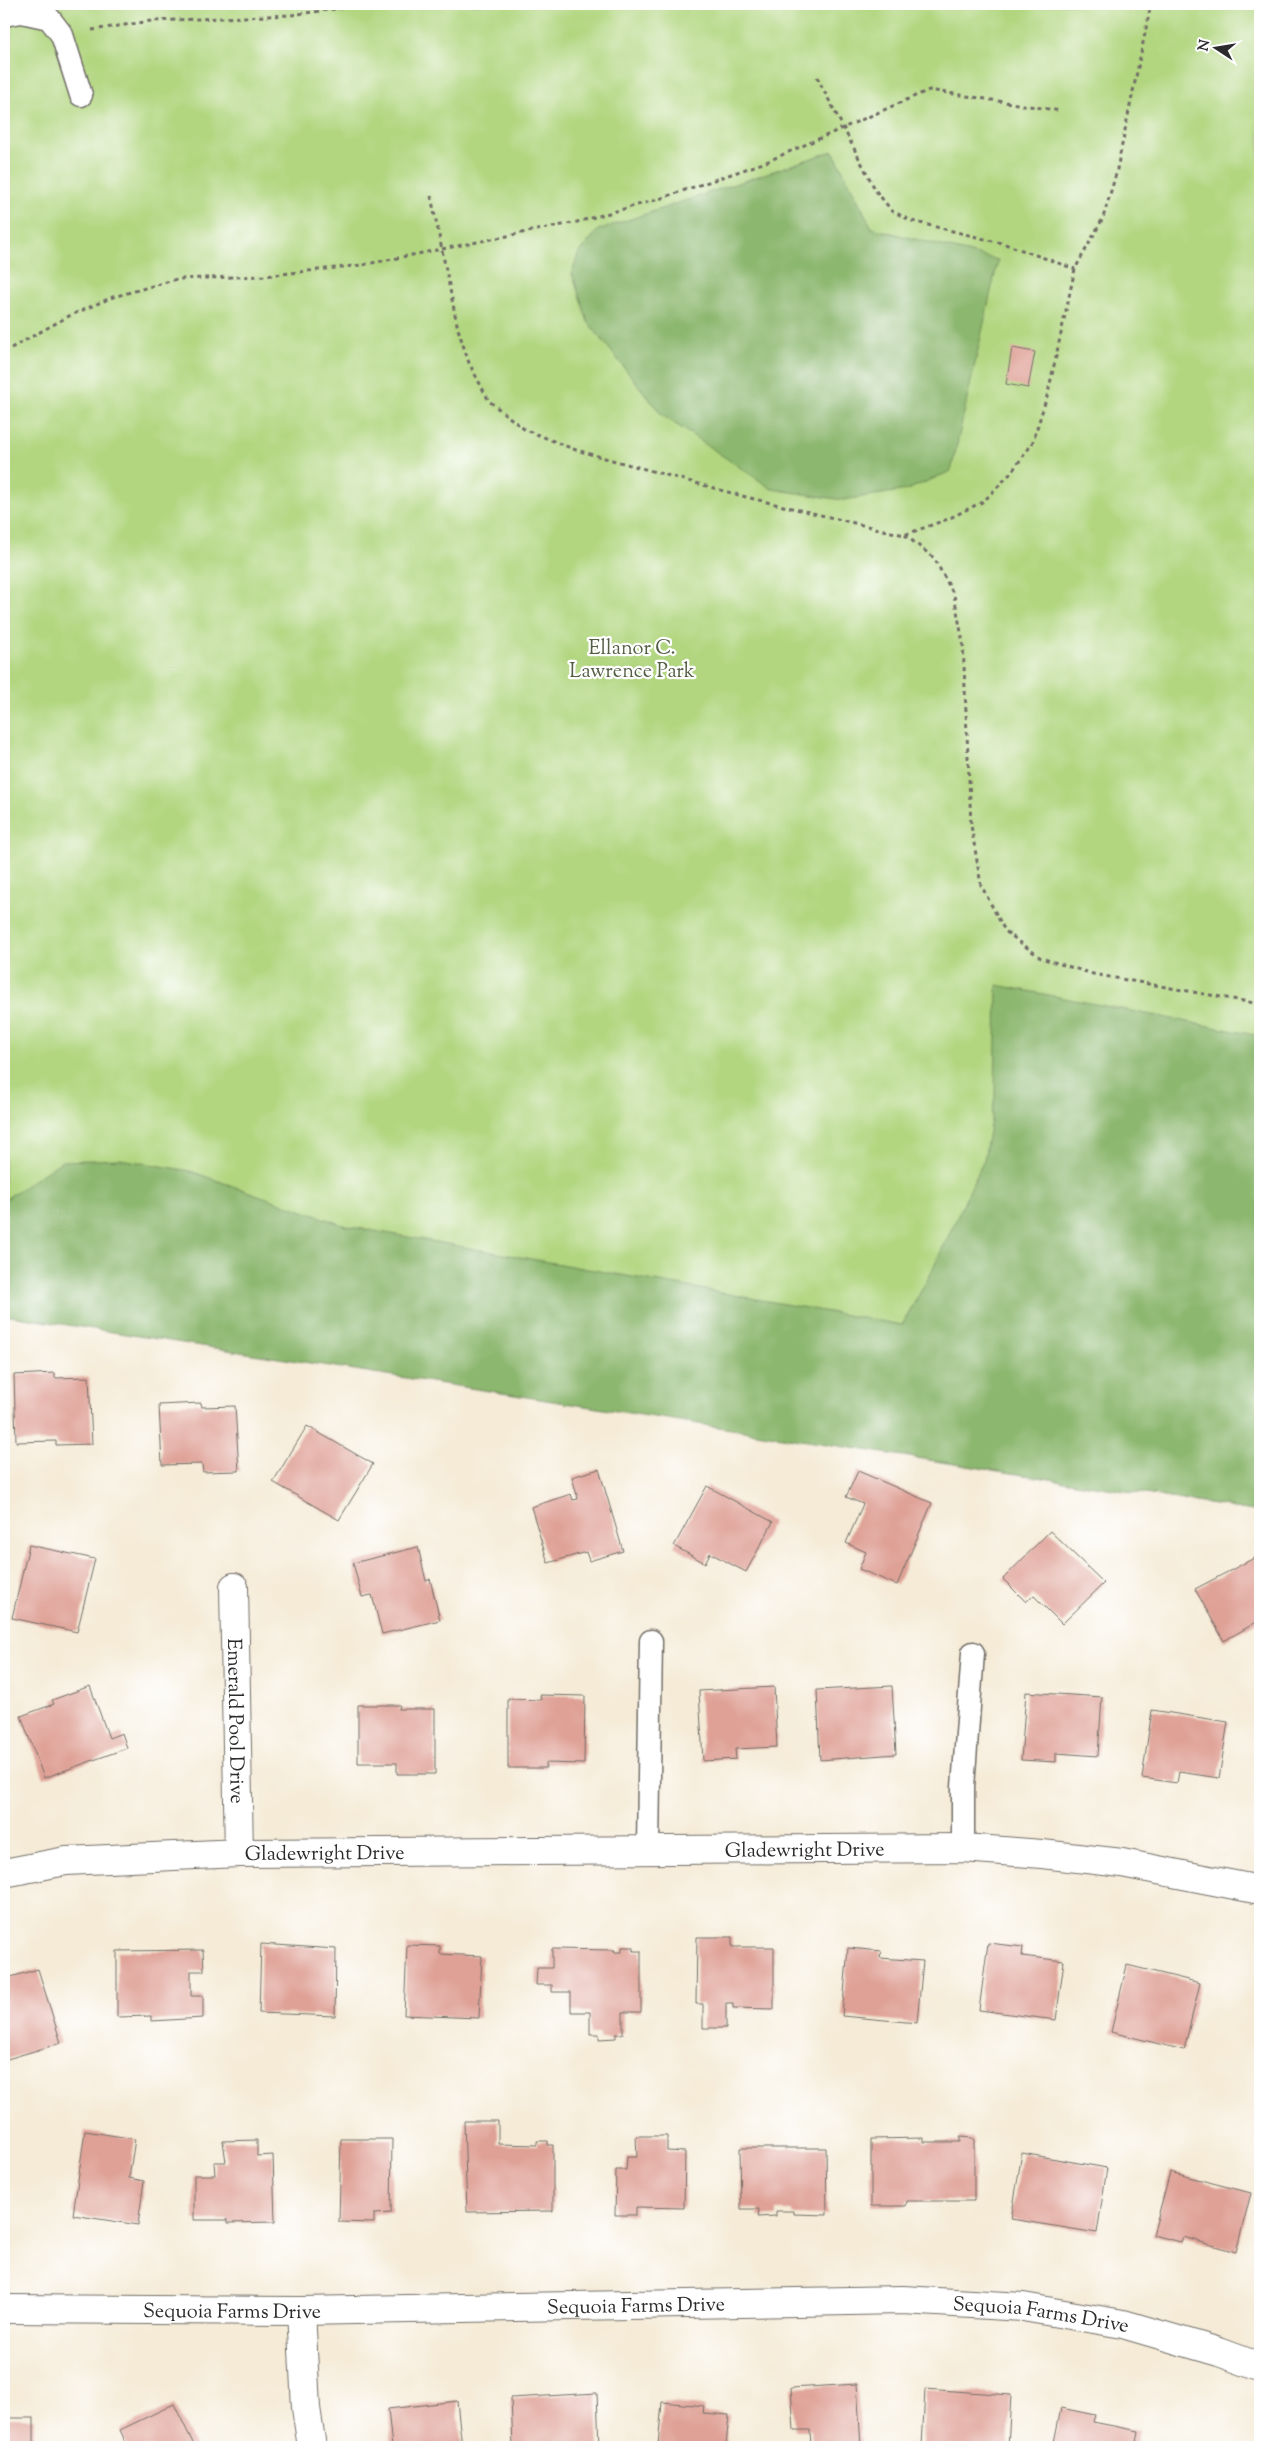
<svg xmlns="http://www.w3.org/2000/svg" width="1264" height="2451" viewBox="0 0 1264 2451" font-family="'Sorts Mill Goudy',serif">
<style>
.green{fill:#b1d67f;stroke:#6e8055}
.forest{fill:#8cb76e;stroke:#5c714c}
.building{fill:#dfa196}
.lines{fill:none;stroke-linecap:round;stroke-linejoin:round}
.lane-casing{stroke:#726e67;stroke-width:25}
.street-casing{stroke:#726e67;stroke-width:30}
.secondary-casing{stroke:#726e67;stroke-width:30}
.path{stroke:#726e67;stroke-width:3;stroke-dasharray:4 4;stroke-linecap:butt}
.lane{stroke:#fff;stroke-width:22}
.street{stroke:#fff;stroke-width:28}
.secondary{stroke:#fff;stroke-width:28}
.labels{text-anchor:middle;stroke-width:4.5;stroke-linejoin:round;paint-order:stroke}
.park-label{font-size:20px;fill:#535e44;stroke:#fff}
.street-label{font-size:20px;fill:#2b2b2b;stroke:#fff}
</style>
<rect width="100%" height="100%" fill="#fff"/>
<filter id="ink" filterUnits="userSpaceOnUse"><feTurbulence type="fractalNoise" baseFrequency=".02" numOctaves="2"/><feDisplacementMap in="SourceGraphic" scale="10" xChannelSelector="R" yChannelSelector="G"/><feConvolveMatrix kernelMatrix="1 2 1 2 8 2 1 2 1" color-interpolation-filters="sRGB"/></filter>
<filter id="wash" filterUnits="userSpaceOnUse"><feTurbulence type="fractalNoise" baseFrequency=".0096" numOctaves="4" result="noise"/><feDisplacementMap in="SourceGraphic" scale="20" xChannelSelector="R" yChannelSelector="G"/><feGaussianBlur stdDeviation="1.12" result="paint"/><feColorMatrix in="noise" values="0 0 0 0 0 0 0 0 0 0 0 0 0 0 0 0 0 1.4 0 .05"/><feComposite in="paint" operator="in"/></filter>
<g filter="url(#wash)">
<rect width="100%" height="100%" fill="#f5ebd7"/>
<polygon class="green" points="4,4 1260,4 1260,1512 4,1313"/>
<g class="forest">
<polygon points="833,151 872,228 998,260 951,471 907,490 843,500 772,489 662,415 588,322 572,273 578,255 598,230"/>
<polygon points="997,985 1260,1036 1260,1512 4,1315 4,1200 62,1161 120,1159 190,1171 346,1226 902,1325 930,1275 984,1160 995,1096"/>
</g>
<g id="blocks">
<g class="building">
<polygon points="1012,348 1035,352 1028,388 1006,384"/>
<polygon points="55,1373 55,1378 89,1377 92,1444 56,1445 56,1441 16,1442 14,1375"/>
<polygon points="201,1403 202,1407 235,1406 239,1471 203,1472 202,1464 162,1465 159,1405"/>
<polygon points="307,1426 373,1464 339,1520 273,1482"/>
<polygon points="599,1469 623,1551 589,1561 586,1552 548,1563 531,1507 571,1494 573,1500 578,1499 572,1477"/>
<polygon points="858,1471 932,1503 897,1585 859,1569 866,1552 846,1543 863,1504 846,1497"/>
<polygon points="707,1486 773,1522 746,1572 710,1553 705,1563 674,1546"/>
<polygon points="1050,1531 1104,1583 1062,1624 1033,1595 1026,1602 1003,1579"/>
<polygon points="29,1545 95,1559 77,1632 12,1618"/>
<polygon points="418,1547 426,1581 430,1579 440,1620 382,1634 372,1595 362,1597 353,1563"/>
<polygon points="1260,1555 1260,1620 1224,1641 1195,1589"/>
<polygon points="90,1686 109,1738 122,1733 127,1748 44,1778 21,1716 54,1704 52,1700"/>
<polygon points="892,1686 896,1754 820,1760 817,1690"/>
<polygon points="774,1687 777,1747 735,1749 736,1759 703,1761 699,1691"/>
<polygon points="1026,1692 1102,1697 1098,1756 1056,1753 1056,1762 1021,1760"/>
<polygon points="540,1695 585,1696 584,1764 546,1763 546,1768 508,1768 508,1699 541,1700"/>
<polygon points="358,1705 400,1705 399,1709 435,1709 435,1774 397,1774 397,1763 358,1763"/>
<polygon points="1152,1710 1228,1722 1219,1778 1179,1772 1177,1783 1142,1778"/>
<polygon points="697,1937 732,1937 732,1947 774,1947 774,2009 733,2008 733,2003 726,2003 726,2028 703,2028 703,2004 696,2004"/>
<polygon points="988,1943 1023,1947 1022,1956 1064,1961 1056,2020 979,2010"/>
<polygon points="261,1944 336,1949 335,2016 259,2013"/>
<polygon points="407,1945 440,1946 440,1954 482,1956 479,2018 404,2015"/>
<polygon points="622,1947 634,1947 633,1951 641,1951 641,2012 623,2012 623,2034 616,2034 616,2038 599,2039 599,2034 590,2034 590,2012 571,2012 571,1992 552,1992 552,1985 536,1985 537,1968 552,1968 552,1949 615,1950 614,1952 622,1952"/>
<polygon points="848,1948 881,1951 880,1958 923,1961 917,2023 842,2016"/>
<polygon points="203,1950 204,1971 191,1971 191,1996 203,1996 203,2018 151,2021 151,2016 117,2017 117,1951"/>
<polygon points="1127,1965 1200,1983 1184,2050 1111,2032"/>
<polygon points="38,1969 61,2043 4,2060 4,1979"/>
<polygon points="464,2121 498,2121 498,2144 537,2145 537,2141 548,2141 548,2145 553,2145 553,2211 467,2212"/>
<polygon points="85,2131 135,2139 129,2178 144,2181 138,2225 73,2215"/>
<polygon points="636,2136 667,2136 667,2151 685,2152 684,2208 636,2207 636,2215 615,2215 616,2170 626,2170 627,2157 637,2157"/>
<polygon points="960,2137 972,2138 974,2140 974,2201 907,2201 906,2206 871,2206 871,2139 924,2138 924,2142 960,2142"/>
<polygon points="341,2139 392,2139 391,2213 374,2214 374,2223 339,2222"/>
<polygon points="257,2140 257,2156 273,2155 275,2222 228,2223 228,2220 194,2220 194,2175 215,2175 214,2162 226,2162 223,2141"/>
<polygon points="740,2148 826,2148 827,2215 793,2214 793,2211 776,2211 776,2216 758,2217 759,2209 741,2209"/>
<polygon points="1022,2153 1107,2168 1097,2233 1011,2219"/>
<polygon points="1170,2172 1251,2193 1236,2252 1183,2237 1181,2242 1153,2235"/>
<polygon points="857,2384 861,2447 811,2447 810,2430 794,2430 791,2388"/>
<polygon points="925,2389 1011,2395 1008,2447 922,2447"/>
<polygon points="597,2393 599,2447 513,2447 511,2398"/>
<polygon points="457,2401 462,2447 392,2447 388,2409"/>
<polygon points="662,2402 704,2406 703,2413 729,2415 726,2447 658,2446"/>
<polygon points="174,2404 195,2447 128,2447 120,2430"/>
<polygon points="1061,2408 1095,2415 1093,2422 1139,2431 1136,2447 1053,2447"/>
<rect x="4" y="2418" width="30" height="29"/>
</g>
</g>
</g>
<g filter="url(#ink)">
<use href="#blocks" fill-opacity="0" stroke="#726e67" stroke-width="1"/>
<g class="lines">
<defs>
<g id="lane">
<polyline points="4,15 22,12 49,18 62,35 81,95"/>
<polyline points="648,1848 651,1641"/>
<polyline points="963,1848 963,1787 973,1653"/>
</g>
<g id="street">
<path id="s1" d="M234,1587L239,1853"/>
<path id="s2" d="M4,1873L66,1861L239,1853L963,1848L1042,1854L1122,1863L1260,1890"/>
<polyline points="301,2311 306,2408 312,2447"/>
</g>
<g id="secondary">
<path id="s3" d="M4,2309L301,2311L903,2300L1023,2307L1123,2324L1219,2352L1260,2367"/>
</g>
</defs>
<use href="#lane" class="lane-casing"/>
<use href="#street" class="street-casing"/>
<use href="#secondary" class="secondary-casing"/>
<g class="path">
<polyline points="92,30 151,21 291,15 371,4"/>
<polyline points="817,77 876,191 892,211 912,221 1005,244 1075,269"/>
<polyline points="431,196 458,329 469,363 489,401 524,429 576,450 746,497 904,535 948,519 984,501 1010,474 1032,444 1048,393 1075,269 1103,218 1116,174 1151,4"/>
<polyline points="4,352 69,316 113,297 177,279 264,276 362,265 577,222 659,199 766,162 929,90 1061,111"/>
<polyline points="905,535 934,558 954,595 963,643 971,825 981,885 1005,931 1041,958 1093,974 1260,1004"/>
</g>
<use href="#lane" class="lane"/>
<use href="#street" class="street"/>
<use href="#secondary" class="secondary"/>
</g>
</g>
<g class="labels">
<g class="park-label">
<text x="632" y="654">Ellanor C.<tspan x="632" dy="23">Lawrence Park</tspan></text>
</g>
<g class="street-label">
<text dy="7" stroke="none"><textPath href="#s1" startOffset="134">Emerald Pool Drive</textPath></text>
<text dy="7" stroke="none"><textPath href="#s2" startOffset="802">Gladewright Drive</textPath></text>
<text dy="7" stroke="none"><textPath href="#s2" startOffset="322">Gladewright Drive</textPath></text>
<text dy="7" stroke="none"><textPath href="#s3" startOffset="632">Sequoia Farms Drive</textPath></text>
<text dy="7" stroke="none"><textPath href="#s3" startOffset="228">Sequoia Farms Drive</textPath></text>
<text dy="7" stroke="none"><textPath href="#s3" startOffset="1038">Sequoia Farms Drive</textPath></text>
</g>
</g>
<rect width="1264" height="2451" fill="none" stroke="#fff" stroke-width="20"/>
<g transform="translate(1216 48) rotate(282)" stroke="#ffffff" stroke-width="4" paint-order="stroke">
<path d="M0-4L9 19L0 12L-9 19Z" fill="#2b2b2b"/>
<text y="-8" font-size="14" font-weight="bold" text-anchor="middle" fill="#2b2b2b">N</text>
</g>
</svg>
